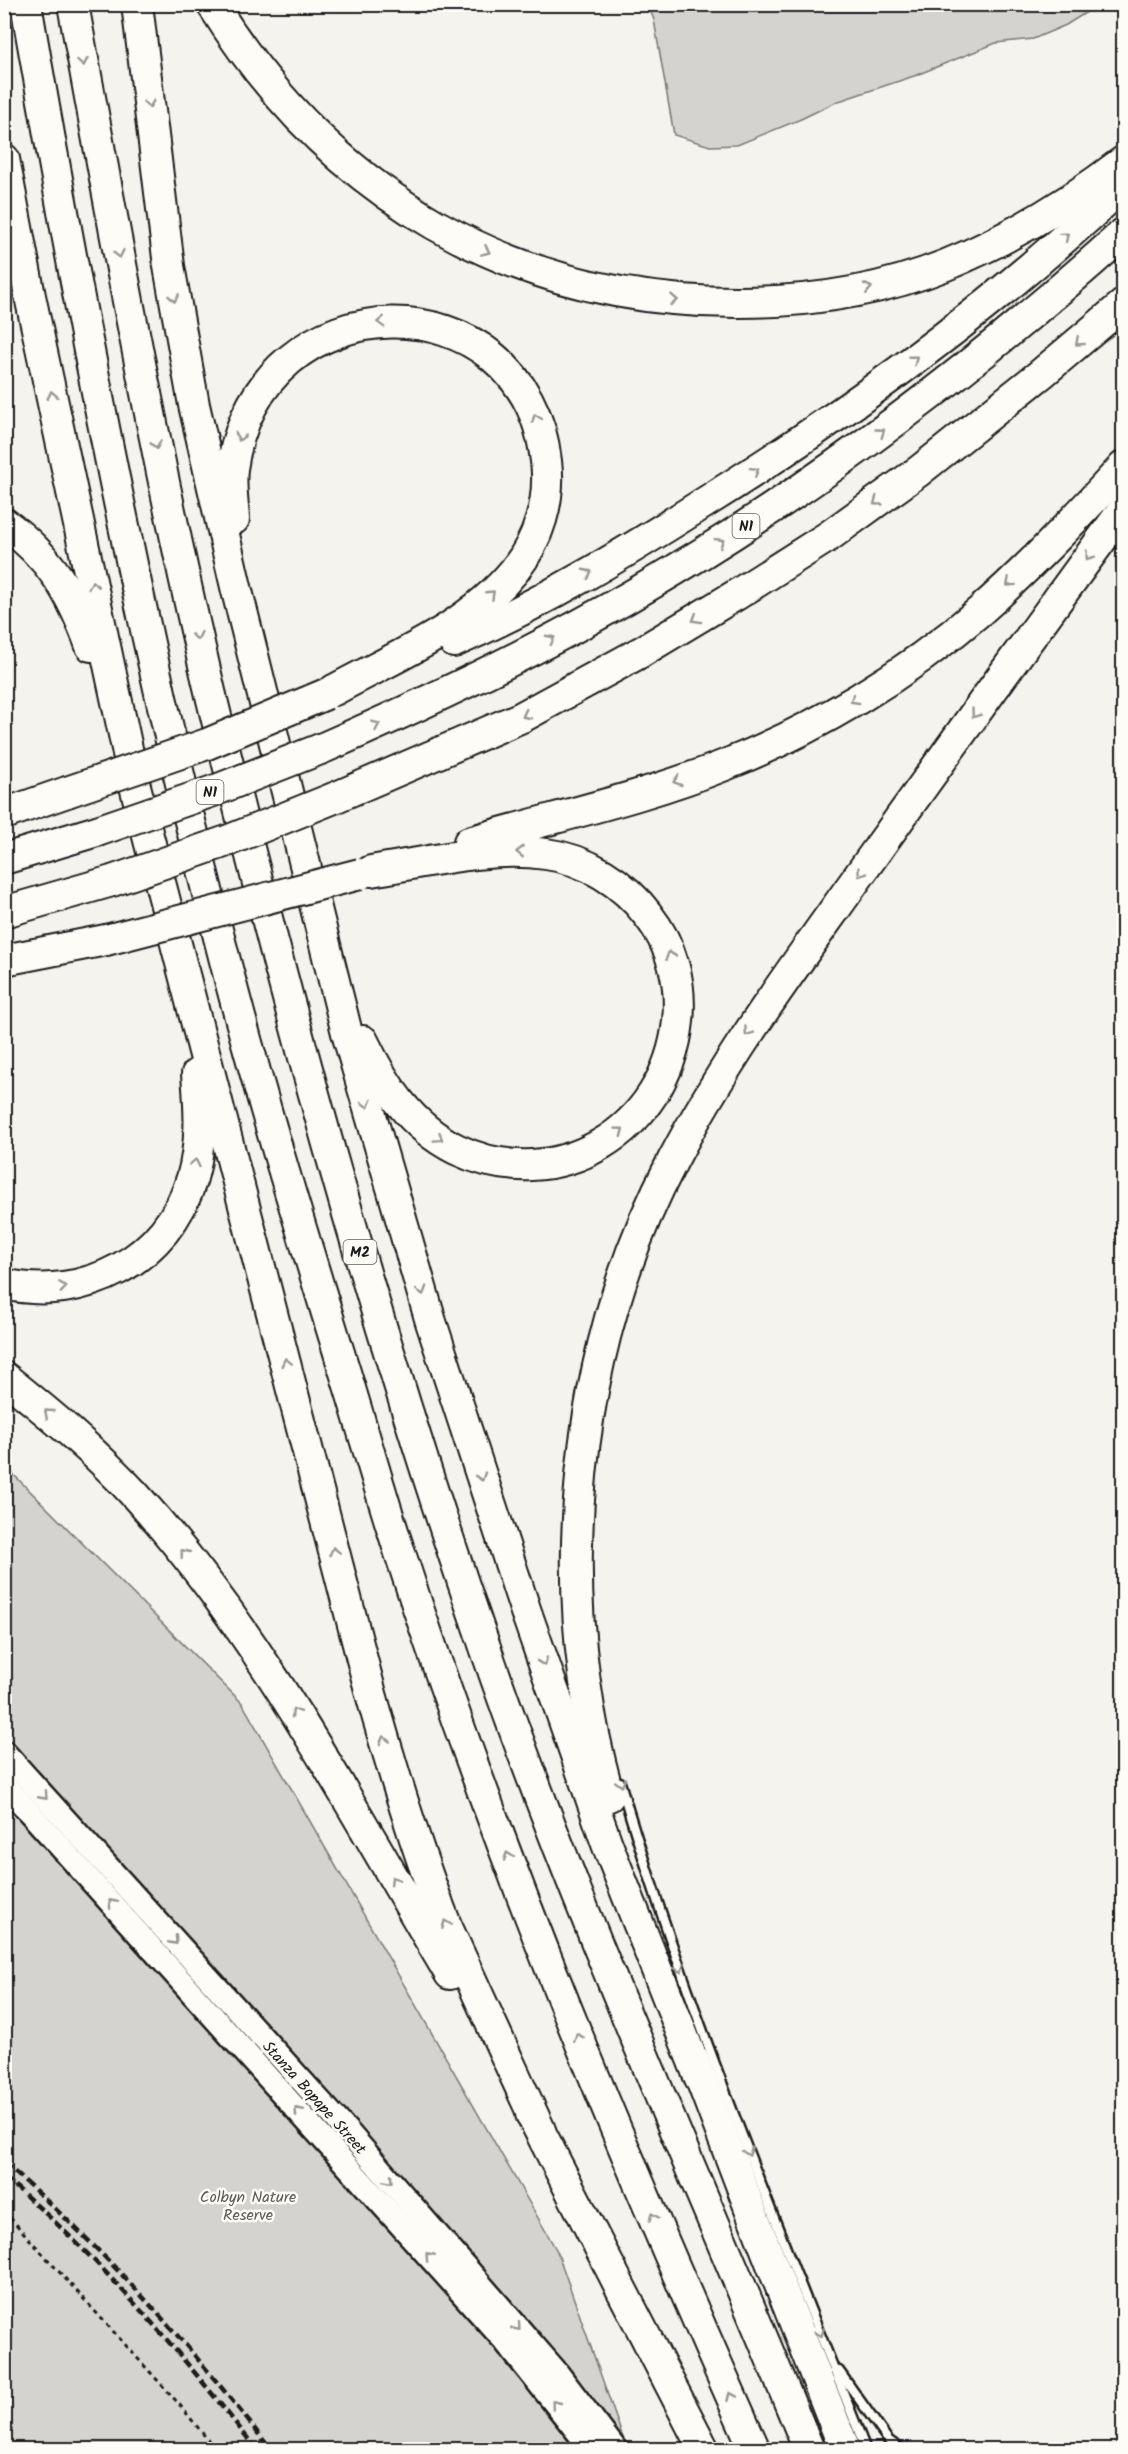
<svg xmlns="http://www.w3.org/2000/svg" width="1128" height="2454" viewBox="0 0 1128 2454" font-family="Kalam,sans-serif">
<style>
.green{fill:#d4d3cf;stroke:#787876;stroke-width:1.5}
.lines{fill:none;stroke-linecap:round;stroke-linejoin:round}
.lane-casing{stroke:#1c1c1c;stroke-width:13}
.secondary-casing{stroke:#1c1c1c;stroke-width:27}
.highway-casing{stroke:#1c1c1c;stroke-width:34}
.path{stroke:#1c1c1c;stroke-width:3;stroke-dasharray:4.5 4.5;stroke-linecap:butt}
.lane{stroke:#fdfcf7;stroke-width:8}
.secondary{stroke:#fdfcf7;stroke-width:22}
.highway{stroke:#fdfcf7;stroke-width:30}
.rail{stroke:#1c1c1c;stroke-width:4.5;stroke-dasharray:9 4.5;stroke-linecap:butt}
.highway-bridge-casing{stroke:#1c1c1c;stroke-width:34;stroke-linecap:butt}
.highway-bridge{stroke:#fdfcf7;stroke-width:30}
.oneway{stroke:#989794}
.labels{text-anchor:middle;stroke-width:5;stroke-linejoin:round;paint-order:stroke}
.shield{fill:#fdfcf7;stroke:#605f5e;stroke-width:1.5}
.shield-label{font-size:15px;font-weight:bold;fill:#1c1c1c}
.street-label{font-size:16px;fill:#1c1c1c;stroke:#fdfcf7}
.park-label{font-size:16px;fill:#5c5c5b;stroke:#fdfcf7}
</style>
<rect width="100%" height="100%" fill="#f4f3ee"/>
<filter id="ink" filterUnits="userSpaceOnUse"><feTurbulence type="fractalNoise" baseFrequency=".0167" numOctaves="2"/><feDisplacementMap in="SourceGraphic" scale="12" xChannelSelector="R" yChannelSelector="G"/><feConvolveMatrix kernelMatrix="1 2 1 2 8 2 1 2 1" color-interpolation-filters="sRGB"/></filter>
<g filter="url(#ink)">
<g class="green">
<polygon points="648,5 1098,5 1066,25 1033,39 996,43 914,76 836,102 801,119 737,145 710,146 674,135 654,20"/>
<polygon points="4,1465 242,1703 557,2251 627,2449 5,2449"/>
</g>
<g class="lines">
<defs>
<g id="lane">
<path d="M620,1782C687,2010 779,2229 866,2450"/>
<polyline points="839,2371 888,2440 902,2450"/>
</g>
<g id="secondary">
<polyline points="4,1752 348,2132 555,2370 616,2450"/>
<polyline points="4,1784 504,2340 592,2450"/>
</g>
<g id="highway">
<path d="M26,4C81,321 141,638 222,949C258,1090 301,1229 344,1369C363,1430 380,1492 400,1553C499,1859 624,2156 755,2450"/>
<path d="M73,4C113,224 153,444 203,661C217,724 234,786 249,848C317,1118 395,1387 486,1650C580,1922 700,2184 809,2450"/>
<polyline points="137,4 169,266 194,405 236,587 347,1033 431,1322 526,1612 607,1844 700,2079"/>
<path d="M212,4C330,194 513,303 739,302C808,302 881,291 946,265C1009,239 1069,203 1124,161"/>
<path d="M4,159L30,296L135,786L371,1694C393,1772 416,1849 446,1925L540,2130"/>
<path d="M234,519C233,503 230,485 232,469C259,275 526,275 546,461C551,500 539,540 514,571C467,628 398,655 334,690"/>
<path d="M4,523C51,557 72,594 91,646"/>
<path d="M454,642C541,604 624,554 704,503C853,410 996,305 1124,184"/>
<path d="M323,748C431,701 539,650 641,590C815,489 975,367 1124,233"/>
<polyline points="334,798 522,717 641,652 736,595 829,536 919,471 1041,374 1124,304"/>
<polyline points="4,814 67,792"/>
<path d="M469,842C554,817 642,798 725,765C816,729 906,675 980,611C1031,566 1078,516 1124,466"/>
<polyline points="4,859 97,831"/>
<polyline points="4,912 112,881"/>
<polyline points="4,960 106,940"/>
<path d="M363,1041C384,1085 410,1126 456,1149C557,1198 667,1130 678,1021C682,983 672,945 648,915C624,883 586,859 546,854C488,846 428,862 371,871"/>
<path d="M4,1284C85,1303 168,1259 192,1178C202,1144 200,1110 197,1074"/>
<path d="M4,1377C50,1414 96,1452 136,1496C264,1638 352,1810 450,1974"/>
<path d="M609,1796C550,1589 573,1350 673,1160C726,1058 794,967 860,874C947,752 1035,630 1124,509"/>
<polyline points="694,2061 754,2219 845,2450"/>
<polyline points="531,2114 704,2450"/>
</g>
</defs>
<use href="#lane" class="lane-casing"/>
<use href="#secondary" class="secondary-casing"/>
<use href="#highway" class="highway-casing"/>
<polyline class="path" points="4,2211 179,2404 216,2450"/>
<use href="#lane" class="lane"/>
<use href="#secondary" class="secondary"/>
<use href="#highway" class="highway"/>
<g class="rail">
<path d="M4,2163C103,2247 192,2347 271,2450"/>
<path d="M4,2177C99,2256 181,2353 257,2450"/>
</g>
<defs>
<g id="highway-bridge">
<polyline points="67,792 207,744 326,694"/>
<polyline points="97,831 216,790 323,748"/>
<polyline points="112,881 227,841 334,798"/>
<polyline points="106,940 360,874"/>
</g>
</defs>
<use href="#highway-bridge" class="highway-bridge-casing"/>
<use href="#highway-bridge" class="highway-bridge"/>
</g>
<defs><path id="oneway-chevron" d="M-2-3.5L2.5 0L-2 3.5" fill="none" stroke-width="1.6" stroke-linecap="round" stroke-linejoin="round" transform="scale(1.5)"/></defs>
<g class="oneway">
<use href="#oneway-chevron" transform="translate(83 62) rotate(80)"/>
<use href="#oneway-chevron" transform="translate(149 104) rotate(83)"/>
<use href="#oneway-chevron" transform="translate(1065 236) rotate(-40)"/>
<use href="#oneway-chevron" transform="translate(486 251) rotate(23)"/>
<use href="#oneway-chevron" transform="translate(119 254) rotate(79)"/>
<use href="#oneway-chevron" transform="translate(868 288) rotate(-13)"/>
<use href="#oneway-chevron" transform="translate(174 298) rotate(81)"/>
<use href="#oneway-chevron" transform="translate(674 300) rotate(4)"/>
<use href="#oneway-chevron" transform="translate(381 322) rotate(178)"/>
<use href="#oneway-chevron" transform="translate(1079 342) rotate(139)"/>
<use href="#oneway-chevron" transform="translate(914 359) rotate(-38)"/>
<use href="#oneway-chevron" transform="translate(52 395) rotate(-102)"/>
<use href="#oneway-chevron" transform="translate(536 418) rotate(-110)"/>
<use href="#oneway-chevron" transform="translate(881 432) rotate(-36)"/>
<use href="#oneway-chevron" transform="translate(240 437) rotate(106)"/>
<use href="#oneway-chevron" transform="translate(156 445) rotate(79)"/>
<use href="#oneway-chevron" transform="translate(755 471) rotate(-32)"/>
<use href="#oneway-chevron" transform="translate(877 502) rotate(144)"/>
<use href="#oneway-chevron" transform="translate(720 542) rotate(-32)"/>
<use href="#oneway-chevron" transform="translate(1089 556) rotate(126)"/>
<use href="#oneway-chevron" transform="translate(588 573) rotate(-28)"/>
<use href="#oneway-chevron" transform="translate(1010 583) rotate(138)"/>
<use href="#oneway-chevron" transform="translate(93 585) rotate(-102)"/>
<use href="#oneway-chevron" transform="translate(491 594) rotate(-43)"/>
<use href="#oneway-chevron" transform="translate(696 619) rotate(149)"/>
<use href="#oneway-chevron" transform="translate(197 636) rotate(78)"/>
<use href="#oneway-chevron" transform="translate(551 639) rotate(-28)"/>
<use href="#oneway-chevron" transform="translate(854 700) rotate(150)"/>
<use href="#oneway-chevron" transform="translate(975 714) rotate(126)"/>
<use href="#oneway-chevron" transform="translate(526 715) rotate(153)"/>
<use href="#oneway-chevron" transform="translate(376 725) rotate(-24)"/>
<use href="#oneway-chevron" transform="translate(677 781) rotate(162)"/>
<use href="#oneway-chevron" transform="translate(520 852) rotate(-179)"/>
<use href="#oneway-chevron" transform="translate(861 873) rotate(125)"/>
<use href="#oneway-chevron" transform="translate(670 955) rotate(-109)"/>
<use href="#oneway-chevron" transform="translate(748 1032) rotate(125)"/>
<use href="#oneway-chevron" transform="translate(367 1104) rotate(74)"/>
<use href="#oneway-chevron" transform="translate(620 1131) rotate(-37)"/>
<use href="#oneway-chevron" transform="translate(439 1138) rotate(34)"/>
<use href="#oneway-chevron" transform="translate(195 1163) rotate(-78)"/>
<use href="#oneway-chevron" transform="translate(63 1287) rotate(-8)"/>
<use href="#oneway-chevron" transform="translate(422 1291) rotate(73)"/>
<use href="#oneway-chevron" transform="translate(286 1362) rotate(-104)"/>
<use href="#oneway-chevron" transform="translate(48 1413) rotate(-139)"/>
<use href="#oneway-chevron" transform="translate(481 1477) rotate(72)"/>
<use href="#oneway-chevron" transform="translate(334 1551) rotate(-104)"/>
<use href="#oneway-chevron" transform="translate(184 1553) rotate(-129)"/>
<use href="#oneway-chevron" transform="translate(543 1662) rotate(71)"/>
<use href="#oneway-chevron" transform="translate(295 1712) rotate(-121)"/>
<use href="#oneway-chevron" transform="translate(384 1740) rotate(-105)"/>
<use href="#oneway-chevron" transform="translate(621 1783) rotate(74)"/>
<use href="#oneway-chevron" transform="translate(44 1796) rotate(48)"/>
<use href="#oneway-chevron" transform="translate(508 1856) rotate(-110)"/>
<use href="#oneway-chevron" transform="translate(394 1880) rotate(-121)"/>
<use href="#oneway-chevron" transform="translate(112 1903) rotate(-132)"/>
<use href="#oneway-chevron" transform="translate(446 1924) rotate(-113)"/>
<use href="#oneway-chevron" transform="translate(174 1941) rotate(48)"/>
<use href="#oneway-chevron" transform="translate(680 1969) rotate(69)"/>
<use href="#oneway-chevron" transform="translate(578 2037) rotate(-112)"/>
<use href="#oneway-chevron" transform="translate(298 2111) rotate(-132)"/>
<use href="#oneway-chevron" transform="translate(748 2152) rotate(70)"/>
<use href="#oneway-chevron" transform="translate(389 2180) rotate(49)"/>
<use href="#oneway-chevron" transform="translate(653 2217) rotate(-113)"/>
<use href="#oneway-chevron" transform="translate(429 2256) rotate(-132)"/>
<use href="#oneway-chevron" transform="translate(517 2327) rotate(49)"/>
<use href="#oneway-chevron" transform="translate(820 2333) rotate(68)"/>
<use href="#oneway-chevron" transform="translate(731 2396) rotate(-114)"/>
<use href="#oneway-chevron" transform="translate(555 2404) rotate(-129)"/>
</g>
</g>
<g class="labels">
<g class="shield">
<rect x="732.5" y="514" width="27" height="24" rx="4.5"/>
<rect x="196.5" y="780" width="27" height="24" rx="4.5"/>
<rect x="343.5" y="1240" width="33" height="24" rx="4.5"/>
</g>
<g class="shield-label">
<text x="746" y="531">N1</text>
<text x="210" y="797">N1</text>
<text x="360" y="1257">M2</text>
</g>
<g class="street-label">
<text transform="translate(315 2097) rotate(48)" y="6">Stanza Bopape Street</text>
</g>
<g class="park-label">
<text x="248" y="2202">Colbyn Nature<tspan x="248" dy="18">Reserve</tspan></text>
</g>
</g>
<rect width="1128" height="2454" fill="none" stroke="#fdfcf7" stroke-width="24"/>
<rect x="12" y="12" width="1104" height="2430" fill="none" stroke="#1c1c1c" stroke-width="2" filter="url(#ink)"/>
</svg>
